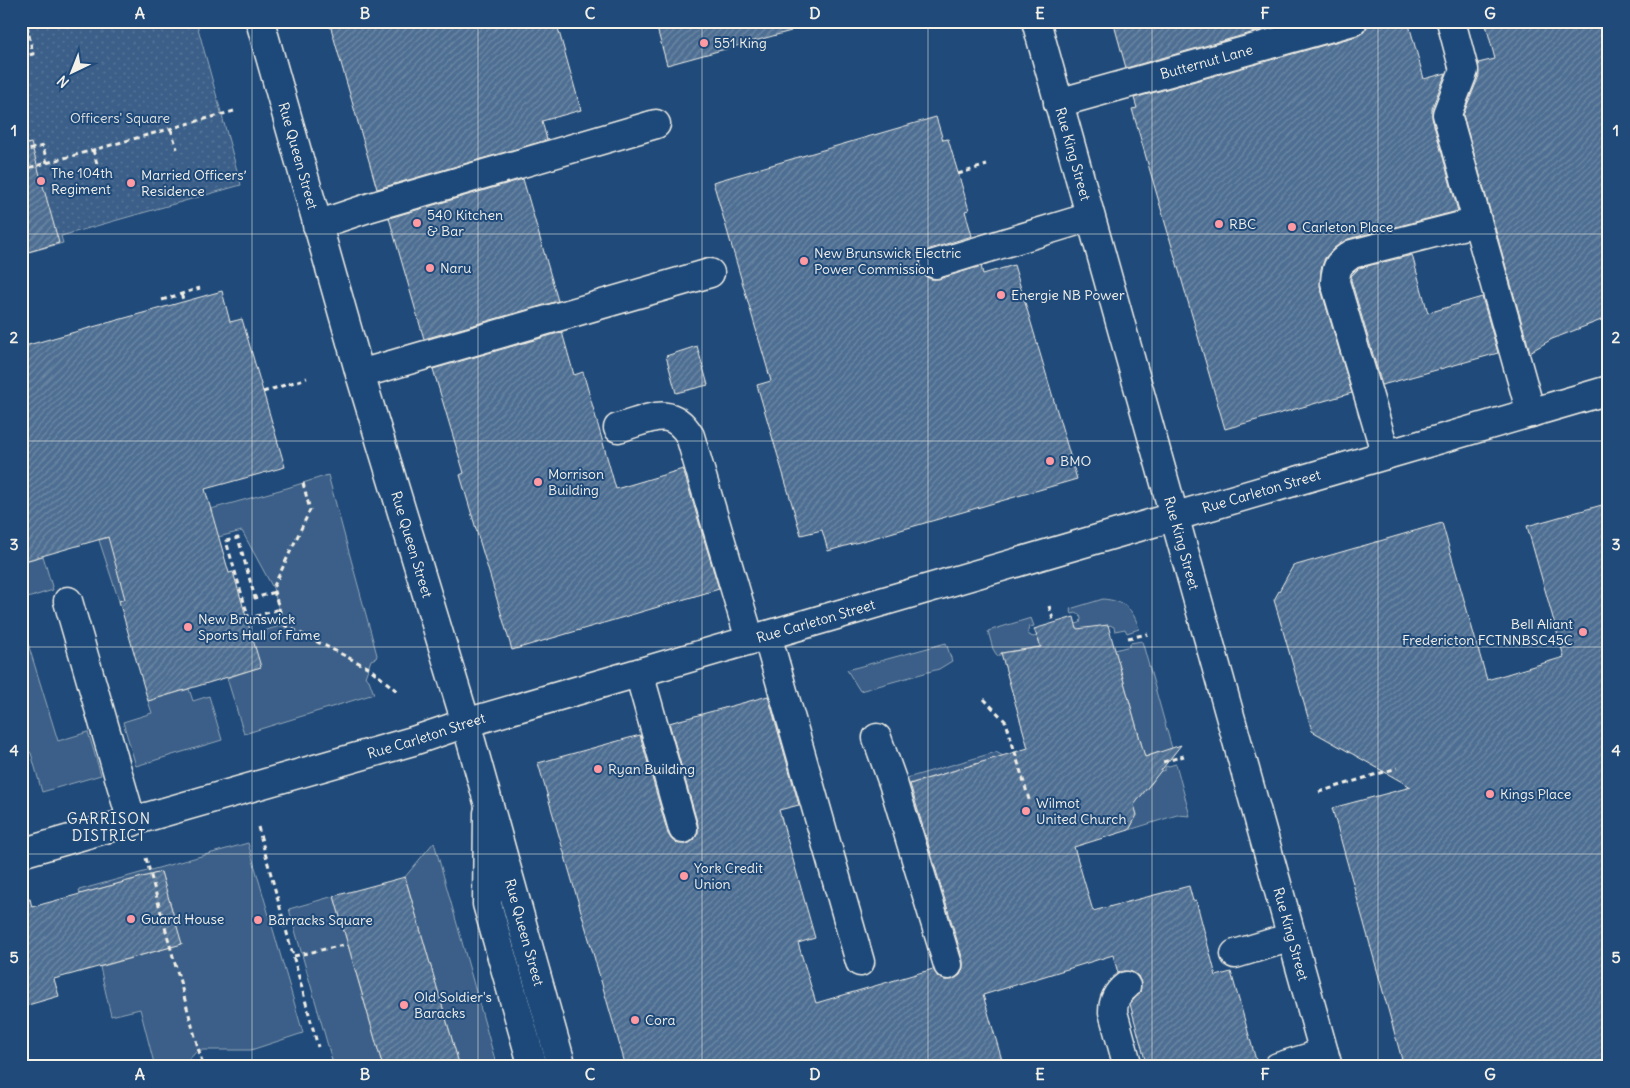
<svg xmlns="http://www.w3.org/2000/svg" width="1630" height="1088" viewBox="0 0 1630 1088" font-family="Delius,sans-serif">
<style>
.green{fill:#3a5f88;stroke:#97a8b8}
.park{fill:url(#park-dots);stroke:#97a8b8}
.building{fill:url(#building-hatch);stroke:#f4f1e8}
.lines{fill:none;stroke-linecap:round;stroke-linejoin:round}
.minor-casing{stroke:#f4f1e8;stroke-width:31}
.major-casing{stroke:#f4f1e8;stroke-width:31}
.path{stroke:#f4f1e8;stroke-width:3;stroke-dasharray:5 4;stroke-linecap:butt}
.minor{stroke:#1f4a7a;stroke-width:28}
.major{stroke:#1f4a7a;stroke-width:28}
.grid{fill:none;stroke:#f4f1e8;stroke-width:1;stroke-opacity:0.55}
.poi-dot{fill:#ff9aa2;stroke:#1f4a7a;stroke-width:2}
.labels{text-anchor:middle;stroke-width:4;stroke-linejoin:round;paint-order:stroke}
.poi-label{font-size:14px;fill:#f4f1e8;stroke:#1f4a7a;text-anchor:start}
.street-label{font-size:14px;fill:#f4f1e8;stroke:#1f4a7a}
.park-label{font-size:14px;fill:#e1e2de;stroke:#1f4a7a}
.neighbourhood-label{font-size:15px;letter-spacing:1px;fill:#f4f1e8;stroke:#1f4a7a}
.neatline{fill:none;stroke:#f4f1e8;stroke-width:2}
.grid-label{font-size:16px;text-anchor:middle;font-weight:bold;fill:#f4f1e8}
</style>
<defs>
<pattern id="park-dots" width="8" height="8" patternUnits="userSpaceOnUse" patternTransform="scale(1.25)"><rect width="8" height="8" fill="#3a5f88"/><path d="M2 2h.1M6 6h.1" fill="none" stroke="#577699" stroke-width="1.8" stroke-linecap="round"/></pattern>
<pattern id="building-hatch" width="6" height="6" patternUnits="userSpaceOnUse" patternTransform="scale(1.25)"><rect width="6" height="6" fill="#4d6e92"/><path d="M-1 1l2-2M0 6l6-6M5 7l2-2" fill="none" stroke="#708aa6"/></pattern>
</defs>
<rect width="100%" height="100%" fill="#1f4a7a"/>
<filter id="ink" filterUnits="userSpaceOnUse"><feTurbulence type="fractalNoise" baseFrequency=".02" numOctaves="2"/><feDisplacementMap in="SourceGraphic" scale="10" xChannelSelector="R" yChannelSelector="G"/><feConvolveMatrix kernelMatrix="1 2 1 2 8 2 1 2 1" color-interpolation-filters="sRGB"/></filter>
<g filter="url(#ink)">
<g class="green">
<polygon points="328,475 377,655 376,658 371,660 365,677 369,680 374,694 244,734 227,678 260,667 251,635 283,625 273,588 242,531 214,538 125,599 119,601 99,540 287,488"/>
<polygon points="43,556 53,590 21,600 21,562"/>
<path d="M1103,599C1124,601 1133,608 1139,629L1127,633L1125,629L1115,631L1114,627L1110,625L1079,636L1075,624L1080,623L1081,619L1080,615L1076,613L1072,614L1070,609Z"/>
<polygon points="1031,618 1034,626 1029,627 1028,631 1029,635 1033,637 1037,636 1040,647 1001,653 998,657 993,649 988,631"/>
<polygon points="21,621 58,741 88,732 101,775 42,792 31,753 21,743"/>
<polygon points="1142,641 1173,752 1159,752 1145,757 1115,650 1130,646 1130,643"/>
<polygon points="946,643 952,661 939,669 860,691 847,670"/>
<polygon points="189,689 193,701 209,696 222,740 136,766 123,722 152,713 148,701"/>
<polygon points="996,752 1003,756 908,784 907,778"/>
<polygon points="1176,764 1190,816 1177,815 1129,830 1137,815 1129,788 1151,784 1154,780 1153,776 1150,774 1165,770 1165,767"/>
<polygon points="434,842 497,1067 460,1067 405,877"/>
<polygon points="248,843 303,1033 251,1050 198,1050 182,1067 155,1067 140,1009 111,1016 100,967 181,944 161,872 80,894 79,890"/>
<polygon points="334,896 383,1067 334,1067 289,909"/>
</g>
<polygon class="park" points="21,21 196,21 241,185 61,236 63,243 21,254"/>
<g class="building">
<polygon points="329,21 556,21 581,110 542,121 547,140 377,189"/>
<polygon points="655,21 789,21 791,31 667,65"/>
<polygon points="1113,21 1294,21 1126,68"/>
<polygon points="1368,21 1408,21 1424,79 1446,73 1432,108 1432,118 1458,211 1348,239 1334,248 1325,258 1321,269 1320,286 1352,393 1225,429 1132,109 1137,108 1134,98 1357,36 1364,32"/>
<polygon points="1485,21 1609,21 1609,317 1552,339 1530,352 1463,115 1479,76 1478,63 1495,59"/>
<polygon points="936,117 943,140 948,139 969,210 965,211 972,236 930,249 924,253 920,260 920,269 925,276 931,279 939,279 981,266 983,274 1014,265 1077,479 828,551 822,530 801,535 757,385 771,381 713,182"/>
<polygon points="31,143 59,243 21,254 21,145"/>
<polygon points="523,179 558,301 424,339 389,218"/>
<polygon points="1412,255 1428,313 1482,297 1498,353 1382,385 1351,280 1351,276 1359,268"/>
<polygon points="222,291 230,322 242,319 285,467 205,489 229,573 233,572 261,667 148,701 119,601 125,599 108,537 21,562 21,347"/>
<polygon points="562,332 574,375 583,372 616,489 683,469 719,589 512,650 460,475 464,473 433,369"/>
<polygon points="697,346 708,385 676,393 666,356"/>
<polygon points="1609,503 1609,1067 1404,1067 1332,808 1411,787 1312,731 1274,600 1293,566 1442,523 1487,680 1564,657 1527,526"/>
<polygon points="1074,617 1077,629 1108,625 1145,757 1181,745 1134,805 1137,815 1129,830 1074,847 1093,911 1189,886 1193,901 1196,900 1216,976 1231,972 1258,1067 1147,1067 1130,1004 1140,992 1141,983 1138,976 1132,972 1124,971 1118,973 1113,955 983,995 1004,1067 626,1067 538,763 640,735 668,834 672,840 679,844 688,844 694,840 698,833 698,825 669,723 768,696 799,805 779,810 815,938 798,943 816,1003 933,969 938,977 945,980 952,980 960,975 963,968 963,960 910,784 1028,748 1001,653 1041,647 1034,629"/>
<polygon points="161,872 182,944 54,979 59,996 21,1007 21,900 30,899 32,907"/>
<polygon points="405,877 460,1067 383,1067 334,896"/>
</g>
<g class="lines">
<defs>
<g id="minor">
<polyline points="1451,21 1464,70 1447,114 1531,413"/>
<path id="s1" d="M1058,103L1353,21"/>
<polyline points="317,225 371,207 656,124"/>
<polyline points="935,264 1090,217"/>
<polyline points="360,374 710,273"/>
<path d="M618,428C648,420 671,403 690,436L750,640"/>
<path d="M1386,455L1335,282C1336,266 1339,263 1352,254L1477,222"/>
<polyline points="68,601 132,822"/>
<polyline points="767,635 860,962"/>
<polyline points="639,673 683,829"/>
<polyline points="877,738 893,783 948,965"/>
<polyline points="488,813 487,904 533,1067"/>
<path id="s2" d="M21,853L413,741L466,723L1609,390"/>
<polyline points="1235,954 1292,937"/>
<path d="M1126,986C1117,993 1113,1000 1113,1012L1128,1067"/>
<polyline points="1278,1067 1324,1053"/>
</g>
<g id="major">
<path id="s3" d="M260,21L360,374L466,723L562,1067"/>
<path id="s4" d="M1036,21L1328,1067"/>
</g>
</defs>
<use href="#minor" class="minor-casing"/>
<use href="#major" class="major-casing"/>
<g class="path">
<polyline points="21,57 33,54 26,21"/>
<polyline points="171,129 177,149"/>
<polyline points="93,150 100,174"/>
<polyline points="21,152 43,146 47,163"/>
<polyline points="21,170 234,111"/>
<polyline points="958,174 987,165"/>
<polyline points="181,294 184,302"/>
<polyline points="162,300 200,288"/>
<polyline points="263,392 307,378"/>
<polyline points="303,483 310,510 273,588 284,625 369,668 398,692"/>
<polyline points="1049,606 1054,623"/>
<polyline points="247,619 279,609"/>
<polyline points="249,619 226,541 238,538 255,598 275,592"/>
<polyline points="1128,638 1148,634"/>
<polyline points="984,699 1006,722 1030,803"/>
<polyline points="1163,762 1184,756"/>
<polyline points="1319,792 1397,768"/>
<polyline points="258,827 318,1047"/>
<polyline points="146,858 202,1062"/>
<polyline points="294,956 348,944"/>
</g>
<use href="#minor" class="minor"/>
<use href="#major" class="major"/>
</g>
</g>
<path class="grid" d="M252,21V1067M478,21V1067M702,21V1067M928,21V1067M1152,21V1067M1378,21V1067M21,234H1609M21,441H1609M21,647H1609M21,854H1609"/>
<g class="poi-dot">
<circle cx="704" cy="43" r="5"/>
<circle cx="41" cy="181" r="5"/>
<circle cx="131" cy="183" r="5"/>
<circle cx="417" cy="223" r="5"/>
<circle cx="1219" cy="224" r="5"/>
<circle cx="1292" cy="227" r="5"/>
<circle cx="804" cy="261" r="5"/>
<circle cx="430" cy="268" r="5"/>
<circle cx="1001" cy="295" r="5"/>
<circle cx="1050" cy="461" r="5"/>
<circle cx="538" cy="482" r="5"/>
<circle cx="188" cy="627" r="5"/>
<circle cx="1583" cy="632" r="5"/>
<circle cx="598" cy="769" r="5"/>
<circle cx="1490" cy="794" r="5"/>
<circle cx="1026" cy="811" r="5"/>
<circle cx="684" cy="876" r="5"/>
<circle cx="131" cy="919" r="5"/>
<circle cx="258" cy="920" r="5"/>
<circle cx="404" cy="1005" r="5"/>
<circle cx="635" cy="1020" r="5"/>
</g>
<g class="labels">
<g class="poi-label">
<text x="714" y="48">551 King</text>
<text x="51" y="178">The 104th<tspan x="51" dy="16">Regiment</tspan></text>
<text x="141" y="180">Married Officers’<tspan x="141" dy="16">Residence</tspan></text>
<text x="427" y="220">540 Kitchen<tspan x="427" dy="16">&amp; Bar</tspan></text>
<text x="1229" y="229">RBC</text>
<text x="1302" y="232">Carleton Place</text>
<text x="814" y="258">New Brunswick Electric<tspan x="814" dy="16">Power Commission</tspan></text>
<text x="440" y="273">Naru</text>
<text x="1011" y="300">Energie NB Power</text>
<text x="1060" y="466">BMO</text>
<text x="548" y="479">Morrison<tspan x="548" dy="16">Building</tspan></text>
<text x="198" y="624">New Brunswick<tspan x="198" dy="16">Sports Hall of Fame</tspan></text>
<text x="1573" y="629" text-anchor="end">Bell Aliant<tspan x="1573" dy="16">Fredericton FCTNNBSC45C</tspan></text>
<text x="608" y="774">Ryan Building</text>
<text x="1500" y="799">Kings Place</text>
<text x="1036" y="808">Wilmot<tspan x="1036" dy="16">United Church</tspan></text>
<text x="694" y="873">York Credit<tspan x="694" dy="16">Union</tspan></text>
<text x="141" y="924">Guard House</text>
<text x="268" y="925">Barracks Square</text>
<text x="414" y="1002">Old Soldier's<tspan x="414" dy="16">Baracks</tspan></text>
<text x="645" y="1025">Cora</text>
</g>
<g class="street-label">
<text dy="5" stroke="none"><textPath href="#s1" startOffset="154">Butternut Lane</textPath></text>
<text dy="5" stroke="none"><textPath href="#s4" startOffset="138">Rue King Street</textPath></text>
<text dy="5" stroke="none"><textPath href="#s3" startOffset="140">Rue Queen Street</textPath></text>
<text dy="5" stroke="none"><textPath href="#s2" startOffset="1292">Rue Carleton Street</textPath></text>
<text dy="5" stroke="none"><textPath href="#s3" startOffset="545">Rue Queen Street</textPath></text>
<text dy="5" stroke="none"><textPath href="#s4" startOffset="542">Rue King Street</textPath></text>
<text dy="5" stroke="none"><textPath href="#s2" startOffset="828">Rue Carleton Street</textPath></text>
<text dy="5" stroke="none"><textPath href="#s2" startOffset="422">Rue Carleton Street</textPath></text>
<text dy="5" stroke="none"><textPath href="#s3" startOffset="949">Rue Queen Street</textPath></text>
<text dy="5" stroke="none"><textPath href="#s4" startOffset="948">Rue King Street</textPath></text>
</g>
<g class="park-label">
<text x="120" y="123">Officers' Square</text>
</g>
<g class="neighbourhood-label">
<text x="109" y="824">GARRISON<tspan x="109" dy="17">DISTRICT</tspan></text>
</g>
</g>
<rect width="1630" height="1088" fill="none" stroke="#1f4a7a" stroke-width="55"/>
<g transform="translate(72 72) rotate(223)" stroke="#1f4a7a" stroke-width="4" paint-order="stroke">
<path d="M0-4L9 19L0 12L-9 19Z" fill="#f4f1e8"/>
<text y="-8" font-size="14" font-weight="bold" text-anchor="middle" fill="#f4f1e8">N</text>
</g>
<rect x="28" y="28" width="1574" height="1032" class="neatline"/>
<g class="grid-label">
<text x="140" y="19">A</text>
<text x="365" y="19">B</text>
<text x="590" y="19">C</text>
<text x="815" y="19">D</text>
<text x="1040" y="19">E</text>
<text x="1265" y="19">F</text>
<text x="1490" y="19">G</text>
<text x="14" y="136">1</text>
<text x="1616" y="136">1</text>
<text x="14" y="343">2</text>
<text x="1616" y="343">2</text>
<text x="14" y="550">3</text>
<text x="1616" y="550">3</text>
<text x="14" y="756">4</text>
<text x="1616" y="756">4</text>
<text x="14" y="963">5</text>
<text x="1616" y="963">5</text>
<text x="140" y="1080">A</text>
<text x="365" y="1080">B</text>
<text x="590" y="1080">C</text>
<text x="815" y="1080">D</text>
<text x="1040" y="1080">E</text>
<text x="1265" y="1080">F</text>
<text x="1490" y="1080">G</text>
</g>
</svg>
